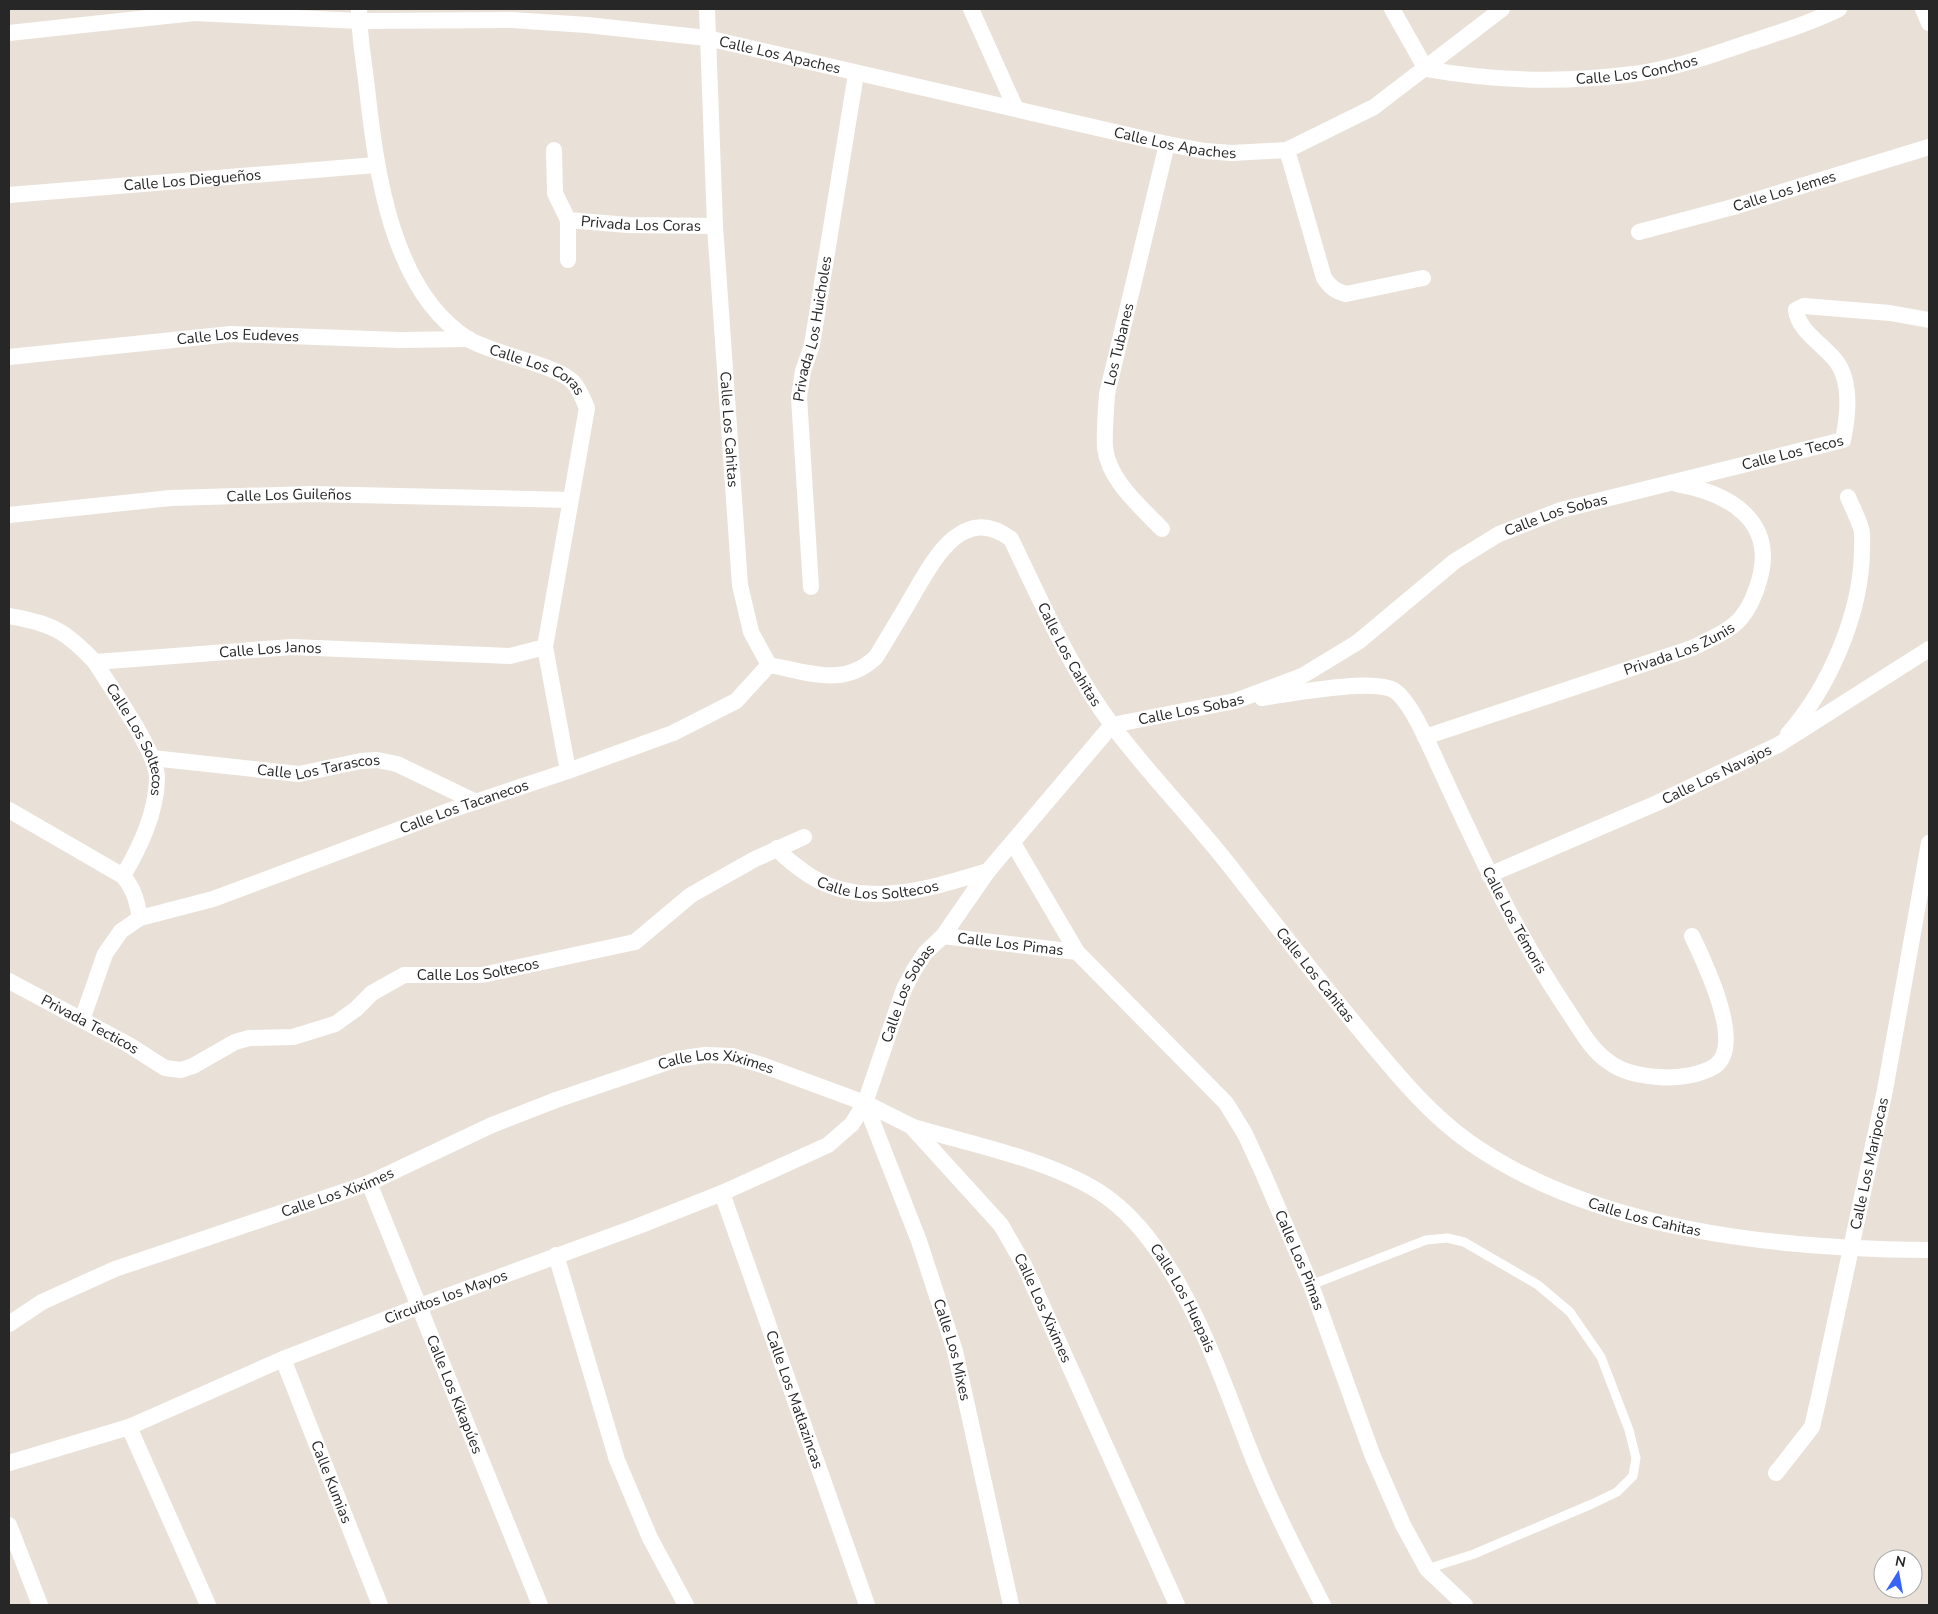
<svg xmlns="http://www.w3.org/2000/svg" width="1938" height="1614" viewBox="0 0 1938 1614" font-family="'Nunito Sans',sans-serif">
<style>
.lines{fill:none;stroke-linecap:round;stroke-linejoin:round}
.lane{stroke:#fff;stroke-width:9}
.street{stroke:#fff;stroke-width:16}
.labels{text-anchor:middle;stroke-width:5;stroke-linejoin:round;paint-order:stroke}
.street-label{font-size:15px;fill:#272727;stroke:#fff}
</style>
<rect width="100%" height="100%" fill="#e9e1d8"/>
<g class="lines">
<polyline class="lane" points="1311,1285 1426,1240 1447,1238 1464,1242 1538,1285 1570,1312 1601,1357 1629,1430 1636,1458 1633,1476 1617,1492 1592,1504 1474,1554 1427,1569"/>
<g class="street">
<path id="s1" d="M359,9C359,35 364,62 367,88C376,170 391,290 468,339C495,355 555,364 573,382C580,390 583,399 587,408L545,647L568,771"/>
<path id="s2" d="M707,9L715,226L740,585L751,632L769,665C808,672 844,688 876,657C888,637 901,616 913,595C934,559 963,503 1011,539C1042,603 1070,669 1112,725C1151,777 1197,823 1236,874C1278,928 1320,982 1364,1035C1396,1073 1428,1113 1469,1142C1595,1231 1778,1249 1929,1250"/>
<polyline points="971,9 1016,109"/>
<path id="s3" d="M1392,9L1426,69C1493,81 1565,83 1633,74C1673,69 1712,55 1750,42C1781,32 1810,23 1839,9"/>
<polyline points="1923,9 1929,23"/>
<path id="s4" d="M9,33L194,13L359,21L512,20L587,25L707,38L1167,144L1205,151L1232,153L1287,150L1374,107L1502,9"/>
<path id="s5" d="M554,150L555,193L568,220L628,225L715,226"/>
<path d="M1287,150L1324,278C1330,287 1335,291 1346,294L1423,278"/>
<path id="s6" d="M9,195L376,165"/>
<polyline points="568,220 568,260"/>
<path id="s7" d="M1639,232L1733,207L1929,147"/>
<path id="s8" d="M9,357L231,334L399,340L469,339"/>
<path id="s9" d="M9,515L171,498L311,494L570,500"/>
<path id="s10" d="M1162,529C1141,507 1109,481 1105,448C1104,431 1106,412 1107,394L1167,144"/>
<path id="s11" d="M811,587L799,397L803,371L812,345L856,74"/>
<path id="s12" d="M9,616C51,623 66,631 95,662L292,647L510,656L545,647"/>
<path id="s13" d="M95,662C110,687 158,753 157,779C156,814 140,847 123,876"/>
<path id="s14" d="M1262,698C1289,694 1375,677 1395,691C1413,704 1432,752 1442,773C1480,855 1517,936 1568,1011C1580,1029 1591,1050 1609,1062C1623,1073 1643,1076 1659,1077C1676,1079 1701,1075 1715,1066C1745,1045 1704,961 1692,936"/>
<path d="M1788,734C1830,686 1862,612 1862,548C1862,542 1863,534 1861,528C1858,518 1852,507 1848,497"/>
<path id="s15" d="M1425,737L1692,648C1708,640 1729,632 1741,618C1750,607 1755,595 1759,581C1777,521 1729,493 1677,484"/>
<path id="s16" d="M152,758L299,774L361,761L377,760L397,764L476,802"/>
<path d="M9,810L123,876C134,889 137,901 140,918"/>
<polyline points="1013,843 1077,952"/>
<path id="s17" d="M777,848C784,858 794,864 803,871C858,912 929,889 988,871"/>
<path id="s18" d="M1489,875L1657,803L1778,745L1929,649"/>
<path id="s19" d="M943,936L1077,952L1226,1103L1245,1134L1263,1173L1311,1285L1372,1454L1403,1525L1427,1569L1465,1605"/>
<path id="s20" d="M9,981L129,1045L165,1068L181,1070L193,1066L235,1042L249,1038L293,1037L335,1024L356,1009L372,993L404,975H482L635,942L691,895L755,859L804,837"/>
<path id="s21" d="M82,1020L105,954L121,931L140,918L213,899L451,810L568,771L673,733L736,701L769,665"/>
<path id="s22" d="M865,1103L919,1241L955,1351L1011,1605"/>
<path id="s23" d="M913,1127C971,1144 1046,1159 1098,1191C1176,1240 1217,1366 1249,1448C1270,1502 1297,1554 1323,1605"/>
<path id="s24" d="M369,1183L540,1605"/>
<path id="s25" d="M722,1193L867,1605"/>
<polyline points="556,1255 617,1460 650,1538 686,1605"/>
<path id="s26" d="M9,1324L42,1302L115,1269L369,1183L492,1125L556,1100L677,1059L705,1055L732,1056L762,1065L865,1103L911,1126L1001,1225L1024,1265L1177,1605"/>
<path id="s27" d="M283,1359L380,1605"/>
<polyline points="129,1427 208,1605"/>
<path id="s28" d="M9,1463L129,1427L283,1359L420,1306L636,1227L722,1193L828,1145L852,1124L865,1103L904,989L914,970L925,953L943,936L988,871L1112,725L1235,701L1302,676L1358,642L1455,561L1499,534L1561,510L1843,440C1848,416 1852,382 1836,361C1824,345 1798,331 1796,310L1804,306L1890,313L1929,320"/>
<path id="s29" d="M1776,1473L1812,1427L1819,1397L1885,1090L1929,843"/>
<polyline points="9,1525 40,1605"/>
</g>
</g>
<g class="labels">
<g class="street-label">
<text dy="5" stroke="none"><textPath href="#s4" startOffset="775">Calle Los Apaches</textPath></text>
<text dy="5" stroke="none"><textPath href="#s3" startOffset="281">Calle Los Conchos</textPath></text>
<text dy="5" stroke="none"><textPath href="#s4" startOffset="1180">Calle Los Apaches</textPath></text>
<text dy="5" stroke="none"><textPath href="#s6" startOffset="184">Calle Los Diegueños</textPath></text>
<text dy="5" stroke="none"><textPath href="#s7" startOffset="151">Calle Los Jemes</textPath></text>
<text dy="5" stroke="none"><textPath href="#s5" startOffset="146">Privada Los Coras</textPath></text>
<text dy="5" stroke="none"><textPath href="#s11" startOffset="260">Privada Los Huicholes</textPath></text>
<text dy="5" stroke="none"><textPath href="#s8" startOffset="230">Calle Los Eudeves</textPath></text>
<text dy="5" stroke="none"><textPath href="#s10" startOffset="206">Los Tubanes</textPath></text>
<text dy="5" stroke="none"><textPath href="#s1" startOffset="435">Calle Los Coras</textPath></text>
<text dy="5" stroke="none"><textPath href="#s2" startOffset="421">Calle Los Cahitas</textPath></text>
<text dy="5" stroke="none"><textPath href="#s28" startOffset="2139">Calle Los Tecos</textPath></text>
<text dy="5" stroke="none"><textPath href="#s9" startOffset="281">Calle Los Guileños</textPath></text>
<text dy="5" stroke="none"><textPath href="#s28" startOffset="1894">Calle Los Sobas</textPath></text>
<text dy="5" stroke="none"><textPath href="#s15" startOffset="269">Privada Los Zunis</textPath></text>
<text dy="5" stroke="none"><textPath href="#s12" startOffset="276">Calle Los Janos</textPath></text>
<text dy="5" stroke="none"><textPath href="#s2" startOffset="1110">Calle Los Cahitas</textPath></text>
<text dy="5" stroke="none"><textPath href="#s28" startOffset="1474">Calle Los Sobas</textPath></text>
<text dy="5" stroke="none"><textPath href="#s13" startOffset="89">Calle Los Soltecos</textPath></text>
<text dy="5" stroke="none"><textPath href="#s16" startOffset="168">Calle Los Tarascos</textPath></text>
<text dy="5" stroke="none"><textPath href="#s18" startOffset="249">Calle Los Navajos</textPath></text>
<text dy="5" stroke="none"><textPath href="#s21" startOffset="464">Calle Los Tacanecos</textPath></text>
<text dy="5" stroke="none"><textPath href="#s17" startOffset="114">Calle Los Soltecos</textPath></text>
<text dy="5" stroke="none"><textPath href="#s14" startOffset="394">Calle Los Témoris</textPath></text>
<text dy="5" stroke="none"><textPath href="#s19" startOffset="68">Calle Los Pimas</textPath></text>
<text dy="5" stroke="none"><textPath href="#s20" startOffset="518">Calle Los Soltecos</textPath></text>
<text dy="5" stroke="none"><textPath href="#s2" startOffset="1515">Calle Los Cahitas</textPath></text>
<text dy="5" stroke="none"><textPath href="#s28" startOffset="1054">Calle Los Sobas</textPath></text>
<text dy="5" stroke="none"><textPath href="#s20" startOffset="92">Privada Tecticos</textPath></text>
<text dy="5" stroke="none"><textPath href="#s26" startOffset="760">Calle Los Xiximes</textPath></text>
<text dy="5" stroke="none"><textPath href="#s29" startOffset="328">Calle Los Maripocas</textPath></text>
<text dy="5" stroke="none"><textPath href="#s26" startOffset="355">Calle Los Xiximes</textPath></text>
<text dy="5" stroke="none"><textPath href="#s2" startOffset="1935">Calle Los Cahitas</textPath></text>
<text dy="5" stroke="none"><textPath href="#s19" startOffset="521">Calle Los Pimas</textPath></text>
<text dy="5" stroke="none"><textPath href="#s28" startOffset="468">Circuitos los Mayos</textPath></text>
<text dy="5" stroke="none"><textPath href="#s23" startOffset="335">Calle Los Huepais</textPath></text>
<text dy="5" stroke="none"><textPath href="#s26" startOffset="1195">Calle Los Xiximes</textPath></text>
<text dy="5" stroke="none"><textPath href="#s22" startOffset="262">Calle Los Mixes</textPath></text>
<text dy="5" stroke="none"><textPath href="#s24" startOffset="228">Calle Los Kikapúes</textPath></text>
<text dy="5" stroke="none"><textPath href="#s25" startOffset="219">Calle Los Matlazincas</textPath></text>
<text dy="5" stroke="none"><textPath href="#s27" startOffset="132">Calle Kumias</textPath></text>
</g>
</g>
<rect width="1938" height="1614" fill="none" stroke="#272727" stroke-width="20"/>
<g transform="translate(1898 1574) rotate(11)"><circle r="24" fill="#ffffff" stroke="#a9a9a9"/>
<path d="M0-4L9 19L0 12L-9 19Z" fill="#3964f5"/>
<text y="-8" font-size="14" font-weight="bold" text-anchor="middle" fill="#272727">N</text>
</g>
</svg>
